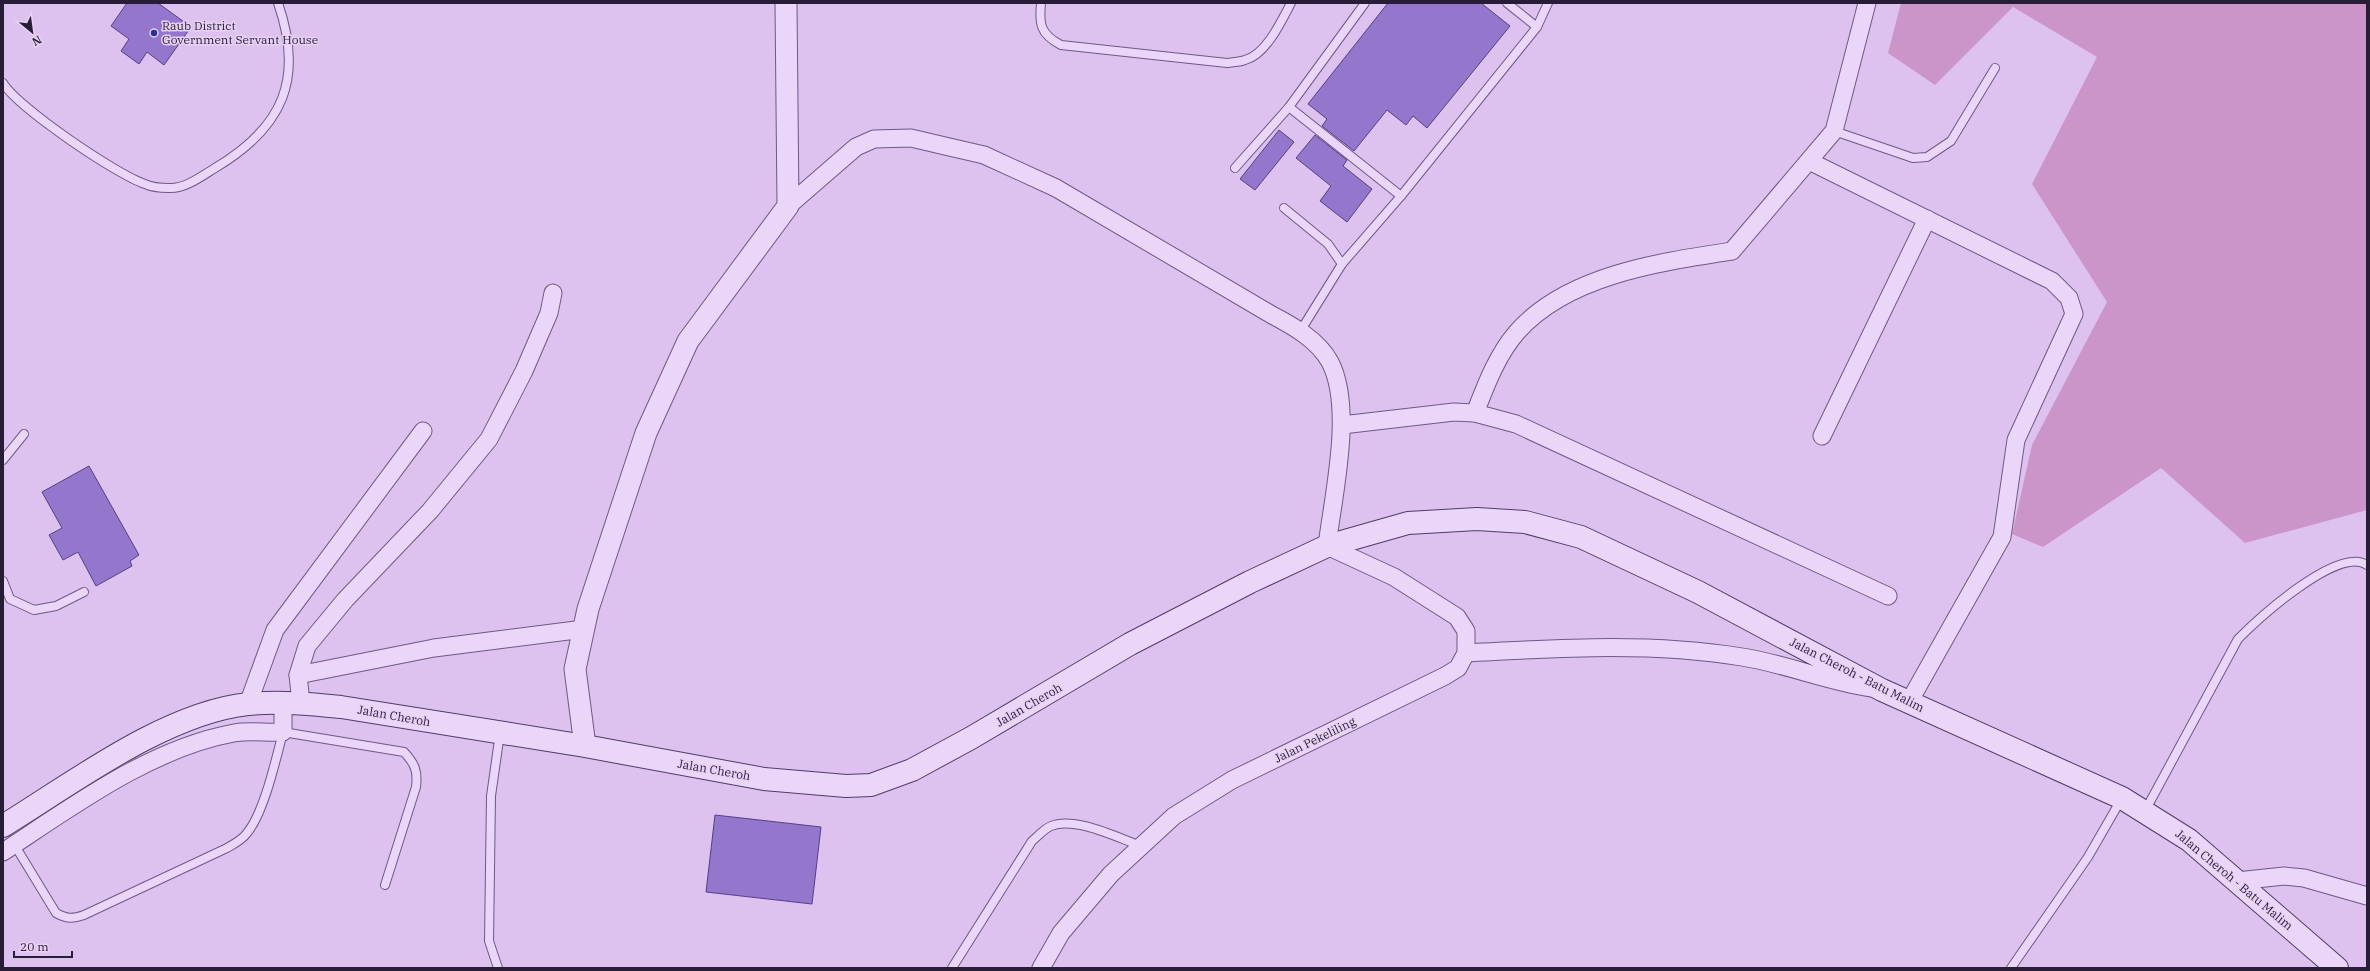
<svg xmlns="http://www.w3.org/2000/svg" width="2370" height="971" viewBox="0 0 2370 971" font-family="'IBM Plex Serif',serif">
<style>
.green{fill:#cc95ca}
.building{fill:#9477cc;stroke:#553f87}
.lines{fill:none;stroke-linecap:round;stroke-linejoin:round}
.service-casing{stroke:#6e5988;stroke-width:10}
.minor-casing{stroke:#6e5988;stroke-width:19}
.tertiary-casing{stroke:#6e5988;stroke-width:23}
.secondary-casing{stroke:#4f3c69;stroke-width:24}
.service{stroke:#ebd5f9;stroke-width:8}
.minor{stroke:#ebd5f9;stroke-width:17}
.tertiary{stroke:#ebd5f9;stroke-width:21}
.secondary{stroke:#ebd5f9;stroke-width:22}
.poi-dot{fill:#293297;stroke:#e8d1f5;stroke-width:1.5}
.labels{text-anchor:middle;stroke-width:3;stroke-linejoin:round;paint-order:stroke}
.poi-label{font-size:12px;fill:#281d37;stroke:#e8d1f5;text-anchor:start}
.street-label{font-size:12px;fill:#281d37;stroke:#e8d1f5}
</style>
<rect width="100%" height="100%" fill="#ddc1ee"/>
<polygon class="green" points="1901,3 2367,3 2367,510 2245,543 2161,468 2043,547 2012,534 2032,445 2107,302 2032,184 2097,57 2013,7 1935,85 1888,53"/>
<g class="building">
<polygon points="127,3 158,3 191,27 164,65 147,52 139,64 121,51 129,39 111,26"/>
<polygon points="1388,3 1481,3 1510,26 1427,128 1413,116 1406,125 1387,110 1354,151 1322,126 1327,119 1308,104"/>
<polygon points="1279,130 1294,142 1255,190 1240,179"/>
<polygon points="1315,135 1347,160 1343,166 1372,189 1347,222 1320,201 1331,186 1296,158"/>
<polygon points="89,466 139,555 130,561 132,566 96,586 78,552 63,560 49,535 62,528 42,492"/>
<polygon points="715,815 821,827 812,904 706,892"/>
</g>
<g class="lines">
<defs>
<g id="service">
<path d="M1041,3C1039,24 1040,34 1061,45L1227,63C1233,62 1240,62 1245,60C1266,55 1282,20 1291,3"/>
<polyline points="1365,3 1289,107 1401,196"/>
<polyline points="1507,3 1537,27"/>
<path d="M3,83C17,107 117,175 145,184C151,187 162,188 169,188C185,189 202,176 215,168C284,127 304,78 278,3"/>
<polyline points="1834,131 1913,158 1927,157 1951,141 1995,68"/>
<polyline points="1235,168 1289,107"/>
<polyline points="1284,208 1328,244 1342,264"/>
<polyline points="1301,330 1342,264 1401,196 1537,27 1548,3"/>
<polyline points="3,460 24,434"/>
<polyline points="3,581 10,599 34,610 56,606 84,592"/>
<path d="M2145,811L2238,639C2257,620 2338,545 2367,565"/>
<path d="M14,844L56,913C67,919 72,919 84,915L227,848C234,844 242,840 247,833C264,813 276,759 283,732L404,752C415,764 418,771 416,787L385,885"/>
<polyline points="498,968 489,941 491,796 500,733"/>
<path d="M952,968L1032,841C1038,836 1044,829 1051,826C1075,816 1118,838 1141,846"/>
<polyline points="2011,968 2088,857 2122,798"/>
</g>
<g id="minor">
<polyline points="1809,161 2052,281 2069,298 2074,314 2016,440 2002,537 1909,702"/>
<path d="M788,206L856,147L874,139L911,138L945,146L984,155L1056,188L1272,315C1293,326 1318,340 1330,362C1354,408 1333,496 1327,546L1394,577L1457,617L1466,631V653L1458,668L1445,676L1232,780L1174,816L1111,874L1061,933L1041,968"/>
<path d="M1475,413C1486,385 1497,355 1517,332C1567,275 1660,262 1732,251L1834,131L1867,3"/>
<polyline points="1342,425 1454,412 1475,413 1516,424 1888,596"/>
<polyline points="1822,436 1927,219"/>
<path d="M1466,653C1558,648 1651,642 1742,657C1787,664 1828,682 1872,688"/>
<polyline points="298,675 434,648 584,629"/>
<polyline points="301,703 298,675 307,646 345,600 430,511 489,439 524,371 549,313 553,293"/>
<polyline points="248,704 275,630 423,431"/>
<path d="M3,852C73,806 151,748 234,733C249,730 267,733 283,732V704"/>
<polyline points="2237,881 2284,876 2304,878 2367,896"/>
</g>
<polyline id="tertiary" points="585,746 575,669 588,609 646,433 688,341 788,206 786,3"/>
<path id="secondary" d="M3,826C73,783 165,713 248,704C279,701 311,704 341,707L585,746L764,779L846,786L871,785L912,770L971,738L1130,644L1250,582L1327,546L1408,523L1477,519L1525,522L1581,537L1698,592L1882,690L2122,798L2189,840L2337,968"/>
</defs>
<use href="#service" class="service-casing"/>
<use href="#minor" class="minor-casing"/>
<use href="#tertiary" class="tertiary-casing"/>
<use href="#secondary" class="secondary-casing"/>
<use href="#service" class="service"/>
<use href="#minor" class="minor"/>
<use href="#tertiary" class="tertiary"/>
<use href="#secondary" class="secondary"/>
</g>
<circle class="poi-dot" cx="154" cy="33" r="4"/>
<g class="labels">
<g class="poi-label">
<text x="162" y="30">Raub District<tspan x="162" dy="14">Government Servant House</tspan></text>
</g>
<g class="street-label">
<text transform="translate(1857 675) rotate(27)" y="4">Jalan Cheroh - Batu Malim</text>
<text transform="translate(1029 705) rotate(-30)" y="4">Jalan Cheroh</text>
<text transform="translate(394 716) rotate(10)" y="4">Jalan Cheroh</text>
<text transform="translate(1315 740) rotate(-26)" y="4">Jalan Pekeliling</text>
<text transform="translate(714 770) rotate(10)" y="4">Jalan Cheroh</text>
<text transform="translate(2234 880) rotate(40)" y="4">Jalan Cheroh - Batu Malim</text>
</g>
</g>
<rect width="2370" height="971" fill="none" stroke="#281d37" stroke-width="8"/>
<g transform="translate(32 32) rotate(151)" stroke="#e8d1f5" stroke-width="3" paint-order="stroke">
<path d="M0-3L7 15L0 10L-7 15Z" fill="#281d37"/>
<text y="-6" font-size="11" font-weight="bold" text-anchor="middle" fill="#281d37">N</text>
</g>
<path d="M14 951v6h58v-6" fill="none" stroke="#281d37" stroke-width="2"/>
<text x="20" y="951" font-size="12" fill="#281d37" stroke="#e8d1f5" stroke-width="3" paint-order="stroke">20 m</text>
</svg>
